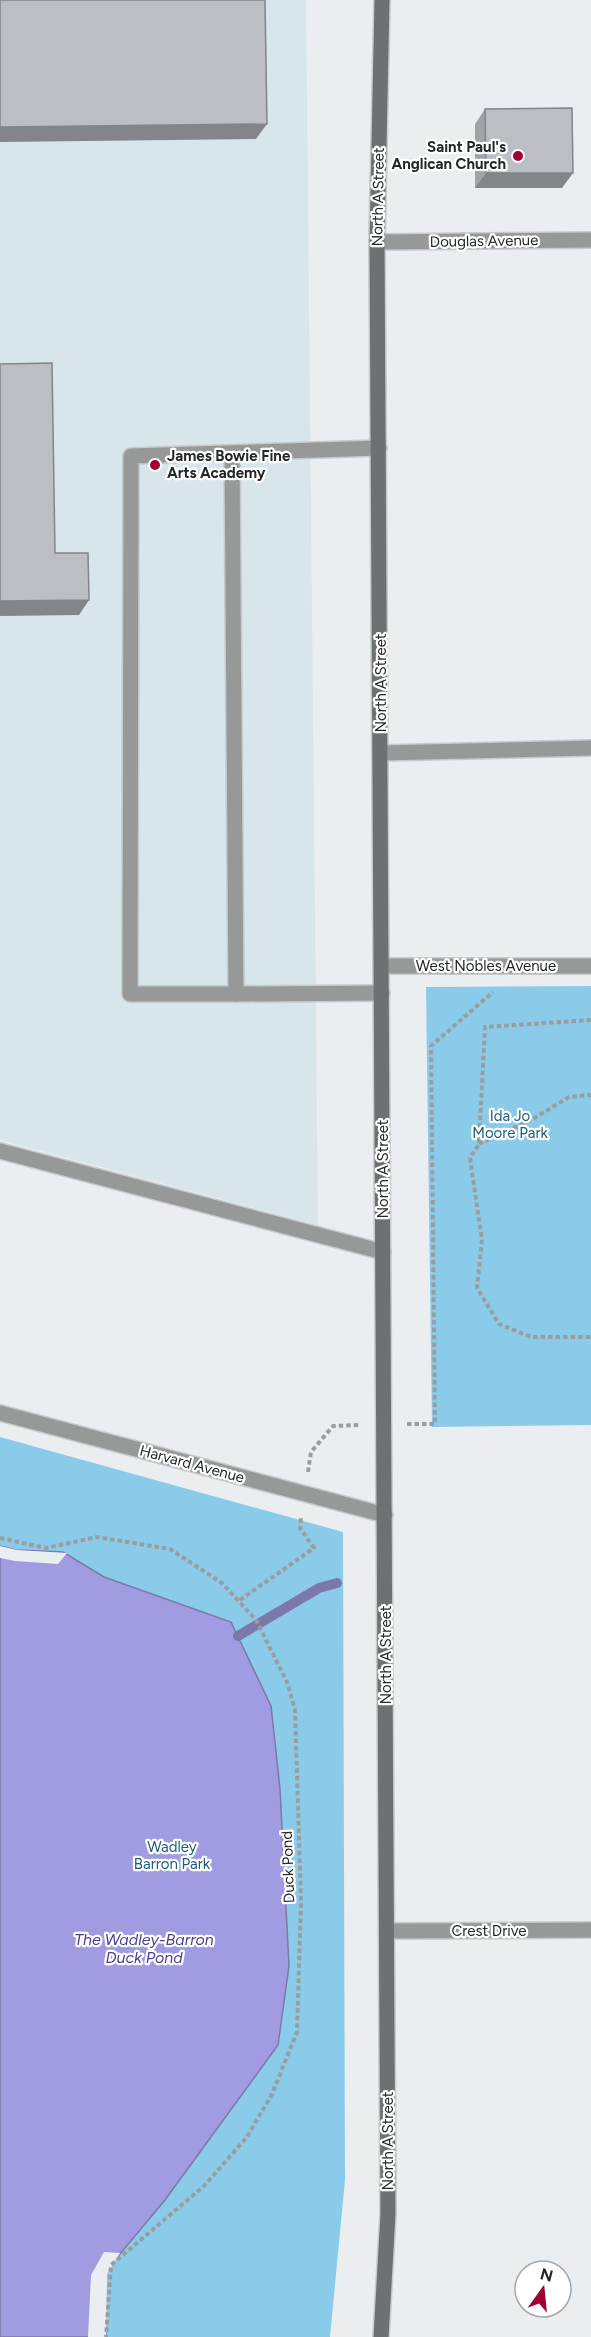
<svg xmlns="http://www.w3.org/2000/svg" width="591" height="2337" viewBox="0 0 591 2337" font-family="Figtree,sans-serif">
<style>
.built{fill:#d8e5eb}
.green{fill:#8acbe9}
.water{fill:#a19be1;stroke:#7c78a9;stroke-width:1.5}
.pier{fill:#eaeef1}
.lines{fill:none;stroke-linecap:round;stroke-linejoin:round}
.stream{stroke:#7c78a9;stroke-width:10}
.service-casing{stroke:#c6cacd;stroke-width:18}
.minor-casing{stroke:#c6cacd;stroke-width:18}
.tertiary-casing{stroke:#c6cacd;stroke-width:18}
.secondary-casing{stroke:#c6cacd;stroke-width:18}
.path{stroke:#999d9f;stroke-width:4;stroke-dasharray:4.5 3;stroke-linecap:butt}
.service{stroke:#979999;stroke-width:15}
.minor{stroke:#979999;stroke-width:15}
.tertiary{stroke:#979999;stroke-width:15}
.secondary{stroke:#6e7171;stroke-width:15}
.wall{fill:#a1a3a7}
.shaded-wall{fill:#838588}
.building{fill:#bbbec2;stroke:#838588;stroke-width:1.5}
.poi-dot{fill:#a20232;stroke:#fff;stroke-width:2}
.labels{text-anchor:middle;stroke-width:4.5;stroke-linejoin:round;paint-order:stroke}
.poi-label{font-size:15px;font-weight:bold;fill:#242627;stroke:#fff;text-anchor:end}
.street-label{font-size:15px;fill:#242627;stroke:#fff}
.park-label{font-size:15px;fill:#1a5f79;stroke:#fff}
.water-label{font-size:16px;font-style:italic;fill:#4b3e90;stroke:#fff}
</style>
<rect width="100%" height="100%" fill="#eaeef1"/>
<polygon class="built" points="0,0 306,0 318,1225 0,1140"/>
<g class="green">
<polygon points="591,986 591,1425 432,1427 426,987"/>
<polygon points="0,1437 343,1532 345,2180 330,2337 0,2337"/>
</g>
<polygon class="water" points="0,1546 16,1550 63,1552 104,1577 231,1622 271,1706 280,1789 289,1966 278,2045 165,2200 104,2273 106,2337 0,2337"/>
<g class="pier">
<polygon points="0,1546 17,1550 67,1553 58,1564 15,1561 0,1558"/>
<polygon points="104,2252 120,2253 107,2274 106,2337 88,2337 91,2275"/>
</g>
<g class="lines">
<polyline class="stream" points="238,1636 319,1588 337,1583"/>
<defs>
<g id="service">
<polyline points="232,453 236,994 130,994 131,456 379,448"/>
<polyline points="381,753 591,748"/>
<polyline points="236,994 382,993"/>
<polyline points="0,1151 383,1252"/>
</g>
<g id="minor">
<polyline points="377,242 591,240"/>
<polyline points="0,1413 385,1515"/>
<polyline points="387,1931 591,1930"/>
</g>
<polyline id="tertiary" points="382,966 591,966"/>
<polyline id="secondary" points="381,2337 388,2214 377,242 382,0"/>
</defs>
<use href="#service" class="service-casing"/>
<use href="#minor" class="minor-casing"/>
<use href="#tertiary" class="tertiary-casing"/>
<use href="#secondary" class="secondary-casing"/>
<g class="path">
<polyline points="591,1020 485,1027 479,1144 470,1158 482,1240 477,1288 499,1324 531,1337 591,1337"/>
<polyline points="479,1144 533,1119 569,1097 591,1095"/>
<polyline points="407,1424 435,1424 431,1046 493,992"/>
<polyline points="308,1472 311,1452 333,1426 361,1425"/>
<polyline points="0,1538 46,1548 97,1537 170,1549 222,1583 256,1620 287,1682 295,1710 301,1902 297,2032 272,2094 247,2137 204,2186 111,2265 106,2337"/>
<polyline points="240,1600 314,1548 300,1528 301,1518"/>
</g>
<use href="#service" class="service"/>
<use href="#minor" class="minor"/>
<use href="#tertiary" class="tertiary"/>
<use href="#secondary" class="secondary"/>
</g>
<polygon class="wall" points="485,109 562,188 475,188 475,124"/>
<g class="shaded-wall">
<polygon points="267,124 256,139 0,142 0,127"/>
<polygon points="486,173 573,173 562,188 475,188"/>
<polygon points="89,600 79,615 0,616 0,601"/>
</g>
<g class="building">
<polygon points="0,0 265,0 267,124 0,127"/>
<polygon points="572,108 573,173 486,173 485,109"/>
<polygon points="52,363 55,553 88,553 89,600 0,601 0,364"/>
</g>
<g class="poi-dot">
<circle cx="518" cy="156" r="6"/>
<circle cx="155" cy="465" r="6"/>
</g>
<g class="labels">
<g class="poi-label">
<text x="506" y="152">Saint Paul's<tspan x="506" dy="17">Anglican Church</tspan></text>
<text x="167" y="461" text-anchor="start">James Bowie Fine<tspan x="167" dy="17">Arts Academy</tspan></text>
</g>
<g class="street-label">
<text transform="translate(378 197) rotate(-89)" y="5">North A Street</text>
<text transform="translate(484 241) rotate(-1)" y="5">Douglas Avenue</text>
<text transform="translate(381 683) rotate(-90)" y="5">North A Street</text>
<text x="486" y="971">West Nobles Avenue</text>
<text transform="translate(383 1169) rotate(-90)" y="5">North A Street</text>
<text transform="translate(192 1464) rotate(15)" y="5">Harvard Avenue</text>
<text transform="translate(386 1655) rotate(-90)" y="5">North A Street</text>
<text transform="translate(288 1867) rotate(-92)" y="5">Duck Pond</text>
<text x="489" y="1936">Crest Drive</text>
<text transform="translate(388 2141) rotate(-90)" y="5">North A Street</text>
</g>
<g class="park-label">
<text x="510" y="1121">Ida Jo<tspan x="510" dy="17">Moore Park</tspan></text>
<text x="172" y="1852">Wadley<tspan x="172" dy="17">Barron Park</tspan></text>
</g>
<g class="water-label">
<text x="144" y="1945">The Wadley-Barron<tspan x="144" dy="18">Duck Pond</tspan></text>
</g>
</g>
<g transform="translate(543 2289) rotate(15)"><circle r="28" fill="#ffffff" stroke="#a7a8a9" stroke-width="1.5"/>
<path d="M0-4.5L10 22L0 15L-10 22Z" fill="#a20232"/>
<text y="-9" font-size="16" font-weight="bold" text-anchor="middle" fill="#242627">N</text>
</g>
</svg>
